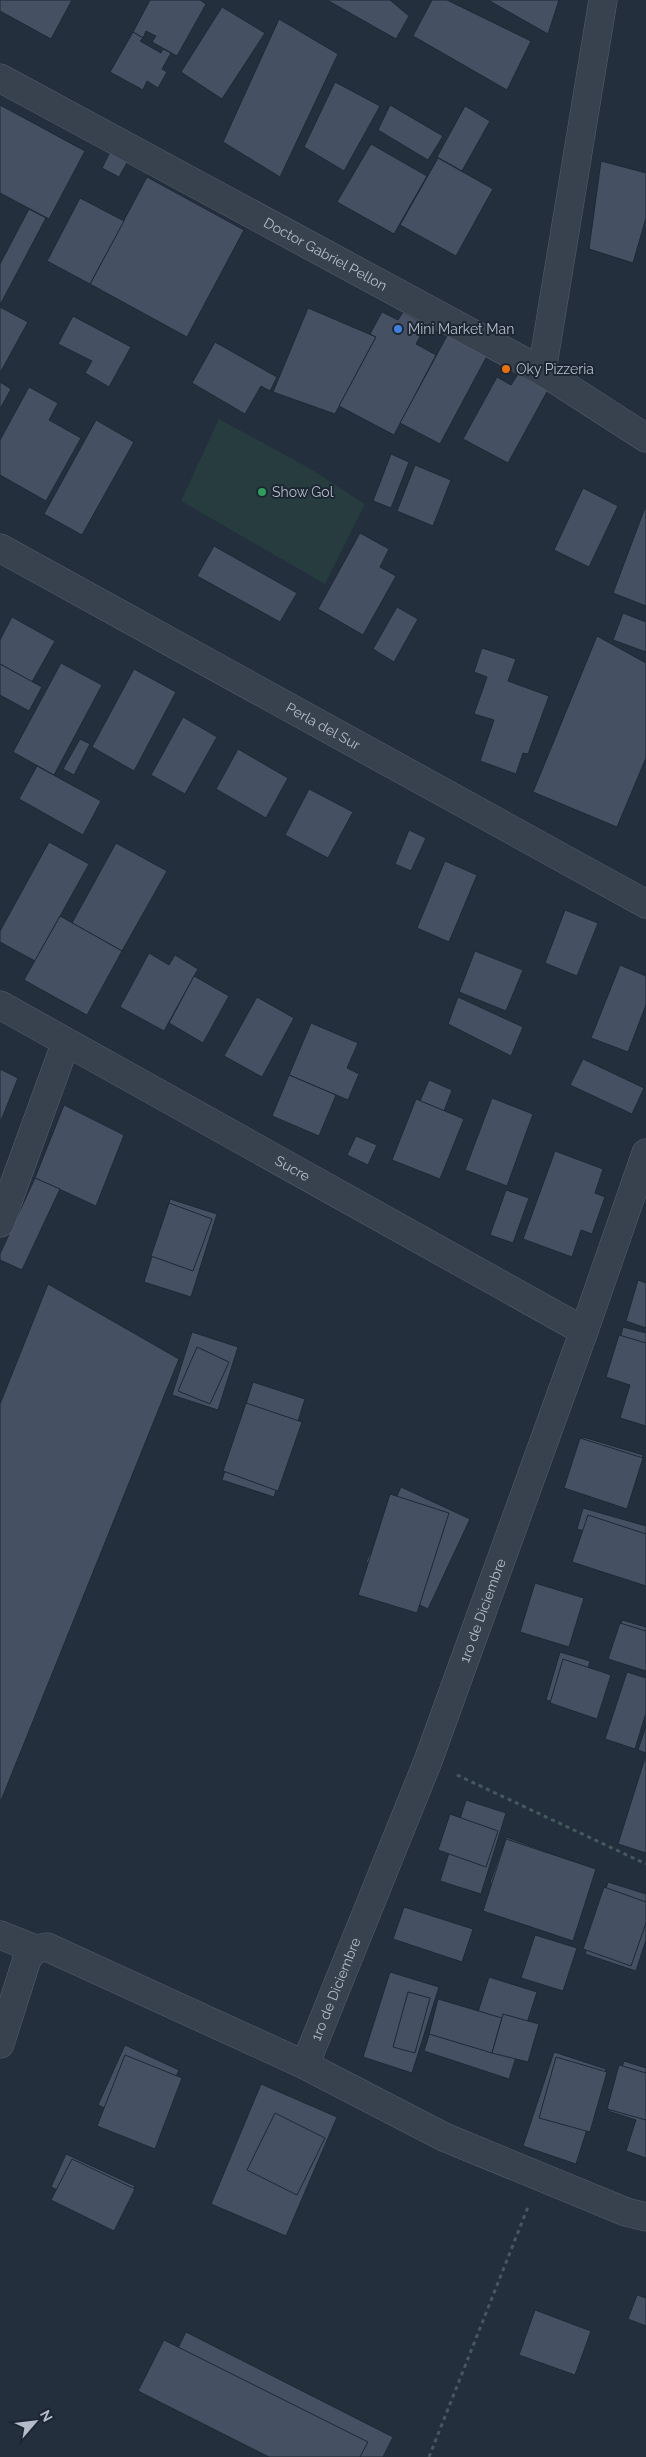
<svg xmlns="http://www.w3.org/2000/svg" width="646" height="2457" viewBox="0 0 646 2457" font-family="Raleway,sans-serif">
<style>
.green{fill:#263c3f}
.building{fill:#455162;stroke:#1f2835}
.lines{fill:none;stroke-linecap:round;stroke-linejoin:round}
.minor-casing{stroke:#565f6c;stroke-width:29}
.path{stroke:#44595c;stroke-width:3;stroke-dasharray:4 4;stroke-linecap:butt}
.minor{stroke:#38414e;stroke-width:28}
.shop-dot{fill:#3f7fe0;stroke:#1d2633;stroke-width:2}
.food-dot{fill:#e8710a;stroke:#1d2633;stroke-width:2}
.leisure-dot{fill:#2e9e5b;stroke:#1d2633;stroke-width:2}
.labels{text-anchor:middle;stroke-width:4;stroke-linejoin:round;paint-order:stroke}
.street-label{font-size:14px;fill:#b4bcc9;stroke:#1d2633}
.poi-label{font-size:14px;fill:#b4bcc9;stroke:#1d2633;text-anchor:start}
</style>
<rect width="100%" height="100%" fill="#242f3e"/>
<polygon class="green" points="219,419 309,468 365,504 325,584 181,501"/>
<g class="building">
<polygon points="0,0 72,0 51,39 0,11"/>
<polygon points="150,0 200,0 206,4 177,56 152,42 156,36 146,31 143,38 133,32"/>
<polygon points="327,0 390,0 409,16 396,39"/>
<polygon points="432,0 447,0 531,41 507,90 413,36"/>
<polygon points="488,0 559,0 548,34"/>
<polygon points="222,7 265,33 222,99 181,72"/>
<polygon points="279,19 338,54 280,177 223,142"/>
<polygon points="133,32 143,38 140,41 161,53 163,49 171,53 162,69 167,72 158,88 147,81 143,90 110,72"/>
<polygon points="335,82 380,106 344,171 304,147"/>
<polygon points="0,105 85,151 49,219 0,193"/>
<polygon points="390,105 443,136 428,160 378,130"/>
<polygon points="465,106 490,121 462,171 437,157"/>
<polygon points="371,144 427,176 394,234 337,202"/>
<polygon points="110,152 128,161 119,177 102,168"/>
<polygon points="438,158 493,189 456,256 400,225"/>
<polygon points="601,161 646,173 646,218 633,263 589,249"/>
<polygon points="147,177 244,230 187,337 90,284"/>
<polygon points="80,198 124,221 90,284 47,261"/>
<polygon points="29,209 46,218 0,305 0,264"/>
<polygon points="0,307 28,322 0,373"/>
<polygon points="308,308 376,337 335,414 273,392"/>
<polygon points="382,312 398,320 403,312 426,325 416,344 436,355 394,435 339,406 376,337 370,334"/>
<polygon points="73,316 131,347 109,387 85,373 92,361 58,344"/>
<polygon points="448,334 487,356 440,444 400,423"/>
<polygon points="215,342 277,377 270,391 261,386 245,414 192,383"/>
<polygon points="518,374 548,390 508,463 463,439 497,377 511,385"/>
<polygon points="0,382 11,389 0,409"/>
<polygon points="29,387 58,403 49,420 81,438 46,501 0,475 0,440"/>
<polygon points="96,420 134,442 82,535 44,514"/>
<polygon points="391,454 409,462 391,508 373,501"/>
<polygon points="415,465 451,480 433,526 397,511"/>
<polygon points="583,488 618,506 589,567 554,550"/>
<polygon points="646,505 646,606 613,593"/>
<polygon points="360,533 389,549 380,567 396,576 363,635 318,609"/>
<polygon points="214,546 297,593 280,622 197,576"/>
<polygon points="397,607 418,619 394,662 373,649"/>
<polygon points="623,613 646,622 646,652 613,640"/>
<polygon points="12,617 55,641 32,682 0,664 0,640"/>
<polygon points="597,636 646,663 646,758 617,827 533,792"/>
<polygon points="482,648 516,659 508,681 549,696 528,754 523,753 516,774 480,761 494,720 474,714 487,677 474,672"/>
<polygon points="61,663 102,685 54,775 13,752"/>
<polygon points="0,664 42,687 29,711 0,695"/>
<polygon points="134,669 176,692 134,771 92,747"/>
<polygon points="183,717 217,737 185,794 151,775"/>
<polygon points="80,739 90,744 74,775 63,769"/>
<polygon points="238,749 288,778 266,818 216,789"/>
<polygon points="37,766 101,801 83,835 19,799"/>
<polygon points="309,789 353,812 328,858 285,835"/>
<polygon points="409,830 426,838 411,871 395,864"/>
<polygon points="49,842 89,864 35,961 0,942 0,931"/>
<polygon points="116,843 167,871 122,951 72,923"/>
<polygon points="445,861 477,875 449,942 417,928"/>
<polygon points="565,910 598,923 577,976 545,963"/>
<polygon points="60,916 122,951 87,1015 24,980"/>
<polygon points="475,951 523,970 506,1011 459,992"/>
<polygon points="149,953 169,965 175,955 198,969 164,1031 120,1007"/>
<polygon points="620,965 646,976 646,1005 628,1052 591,1038"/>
<polygon points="194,976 229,996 203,1043 169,1023"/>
<polygon points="257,997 294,1018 262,1077 224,1056"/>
<polygon points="458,997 523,1027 511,1056 448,1024"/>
<polygon points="311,1023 358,1043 347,1068 359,1074 348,1100 289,1075"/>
<polygon points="583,1059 644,1088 632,1114 570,1085"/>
<polygon points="0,1069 18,1078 0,1123"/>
<polygon points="289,1075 336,1095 319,1136 272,1116"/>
<polygon points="429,1080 452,1090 444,1111 420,1101"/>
<polygon points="492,1098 533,1114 507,1186 465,1170"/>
<polygon points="416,1099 464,1119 440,1179 392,1160"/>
<polygon points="64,1105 124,1135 96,1206 35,1178"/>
<polygon points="356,1136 377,1145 368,1165 347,1155"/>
<polygon points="555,1151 603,1169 595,1193 605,1197 592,1234 581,1230 572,1257 523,1239"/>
<polygon points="35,1178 60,1189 22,1270 0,1260 0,1254"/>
<polygon points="506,1190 529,1198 513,1243 490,1235"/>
<polygon points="170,1199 217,1214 191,1297 144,1282"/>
<polygon points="169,1203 212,1219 193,1271 151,1256"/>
<polygon points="638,1280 646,1283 646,1328 626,1321"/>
<polygon points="48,1284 179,1359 0,1803 0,1404"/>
<polygon points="623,1327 646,1333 646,1375 613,1366"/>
<polygon points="192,1332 238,1347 218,1410 172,1395"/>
<polygon points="619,1335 646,1343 646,1426 620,1418 630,1385 606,1377"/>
<polygon points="197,1347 229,1362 210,1404 178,1391"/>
<polygon points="253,1382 305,1399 274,1497 222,1480"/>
<polygon points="246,1403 302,1422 278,1491 223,1471"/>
<polygon points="583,1437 643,1455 630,1501 570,1483"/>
<polygon points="580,1438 643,1458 627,1509 564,1488"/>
<polygon points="401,1487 470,1519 428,1609 384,1588 391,1573 366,1562"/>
<polygon points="390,1494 449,1513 417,1613 358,1595"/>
<polygon points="583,1508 646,1526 646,1546 642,1559 612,1549 608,1562 578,1554 584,1531 577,1529"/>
<polygon points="588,1515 646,1534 646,1586 572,1562"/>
<polygon points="535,1583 584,1598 569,1647 520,1632"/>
<polygon points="622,1620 646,1627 646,1659 614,1649"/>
<polygon points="620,1623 646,1631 646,1671 608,1659"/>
<polygon points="560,1652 590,1661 583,1687 601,1692 594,1714 546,1700"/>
<polygon points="563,1659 611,1675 597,1719 550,1703"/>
<polygon points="627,1672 646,1678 646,1713 635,1749 605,1739"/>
<polygon points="646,1726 646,1753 638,1750"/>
<polygon points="646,1755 646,1853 618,1844"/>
<polygon points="466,1800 506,1813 481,1894 440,1881"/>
<polygon points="450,1814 498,1831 486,1867 438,1850"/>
<polygon points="506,1837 553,1854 538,1899 490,1883"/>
<polygon points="506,1839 596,1869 573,1941 483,1911"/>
<polygon points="608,1882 646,1894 646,1940 636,1971 585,1954"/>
<polygon points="604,1887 646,1902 646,1923 631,1966 583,1949"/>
<polygon points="404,1907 473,1929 462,1962 393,1939"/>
<polygon points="535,1935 577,1948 563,1991 521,1978"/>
<polygon points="390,1972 439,1987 412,2073 363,2057"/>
<polygon points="489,1977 537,1992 509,2079 424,2051 440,2000 478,2012"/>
<polygon points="408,1992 430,1998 415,2053 393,2047"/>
<polygon points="438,1999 502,2018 492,2053 429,2034"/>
<polygon points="503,2014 539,2024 528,2062 492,2053"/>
<polygon points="125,2045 179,2070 151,2130 98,2105"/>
<polygon points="554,2052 606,2069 576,2164 523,2146"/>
<polygon points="125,2055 182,2078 155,2149 97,2126"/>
<polygon points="556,2057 607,2072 590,2132 539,2118"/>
<polygon points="624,2061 646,2068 646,2158 626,2151 636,2120 608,2111"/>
<polygon points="619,2065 646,2073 646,2120 607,2109"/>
<polygon points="261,2084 337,2117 286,2236 211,2204"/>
<polygon points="275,2113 325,2138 297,2195 247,2170"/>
<polygon points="66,2154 135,2186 120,2219 51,2187"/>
<polygon points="72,2159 135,2189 114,2231 51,2200"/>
<polygon points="637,2295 646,2298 646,2326 628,2319"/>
<polygon points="535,2310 591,2331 575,2375 519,2355"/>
<polygon points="186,2332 393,2437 383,2457 295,2457 158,2388"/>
<polygon points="164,2340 368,2442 360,2457 269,2457 138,2391"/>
</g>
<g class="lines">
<defs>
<g id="minor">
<path id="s1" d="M0,78L542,371L646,438"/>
<polyline points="542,371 603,0"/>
<path id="s2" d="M0,548L646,904"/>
<path id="s3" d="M0,1005L584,1331"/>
<polyline points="0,1223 66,1042"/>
<polyline points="0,1935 35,1949 47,1947 305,2065 444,2137 626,2212 646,2217"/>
<polyline points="0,2044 27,1959 35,1949"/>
<path id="s4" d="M305,2065L428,1761L584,1331L646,1153"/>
</g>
</defs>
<use href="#minor" class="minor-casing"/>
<g class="path">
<polyline points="457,1775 646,1864"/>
<polyline points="429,2457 528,2207"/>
</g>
<use href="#minor" class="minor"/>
</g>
<circle class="shop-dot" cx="398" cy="329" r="5"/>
<circle class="food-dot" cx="506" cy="369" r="5"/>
<circle class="leisure-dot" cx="262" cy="492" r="5"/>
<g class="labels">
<g class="street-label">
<text dy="5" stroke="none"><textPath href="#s1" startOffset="370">Doctor Gabriel Pellon</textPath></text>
<text dy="5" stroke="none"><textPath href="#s2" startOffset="369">Perla del Sur</textPath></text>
<text dy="5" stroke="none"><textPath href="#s3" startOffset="335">Sucre</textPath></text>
<text dy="5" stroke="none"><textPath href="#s4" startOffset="488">1ro de Diciembre</textPath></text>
<text dy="5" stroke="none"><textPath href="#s4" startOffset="82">1ro de Diciembre</textPath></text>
</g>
<g class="poi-label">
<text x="408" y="334">Mini Market Man</text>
<text x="516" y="374">Oky Pizzeria</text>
<text x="272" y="497">Show Gol</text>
</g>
</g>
<g transform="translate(35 2422) rotate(62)" stroke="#1d2633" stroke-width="4" paint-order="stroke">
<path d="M0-4L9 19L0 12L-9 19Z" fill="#b4bcc9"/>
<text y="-8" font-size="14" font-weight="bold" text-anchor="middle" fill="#b4bcc9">N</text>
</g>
</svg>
